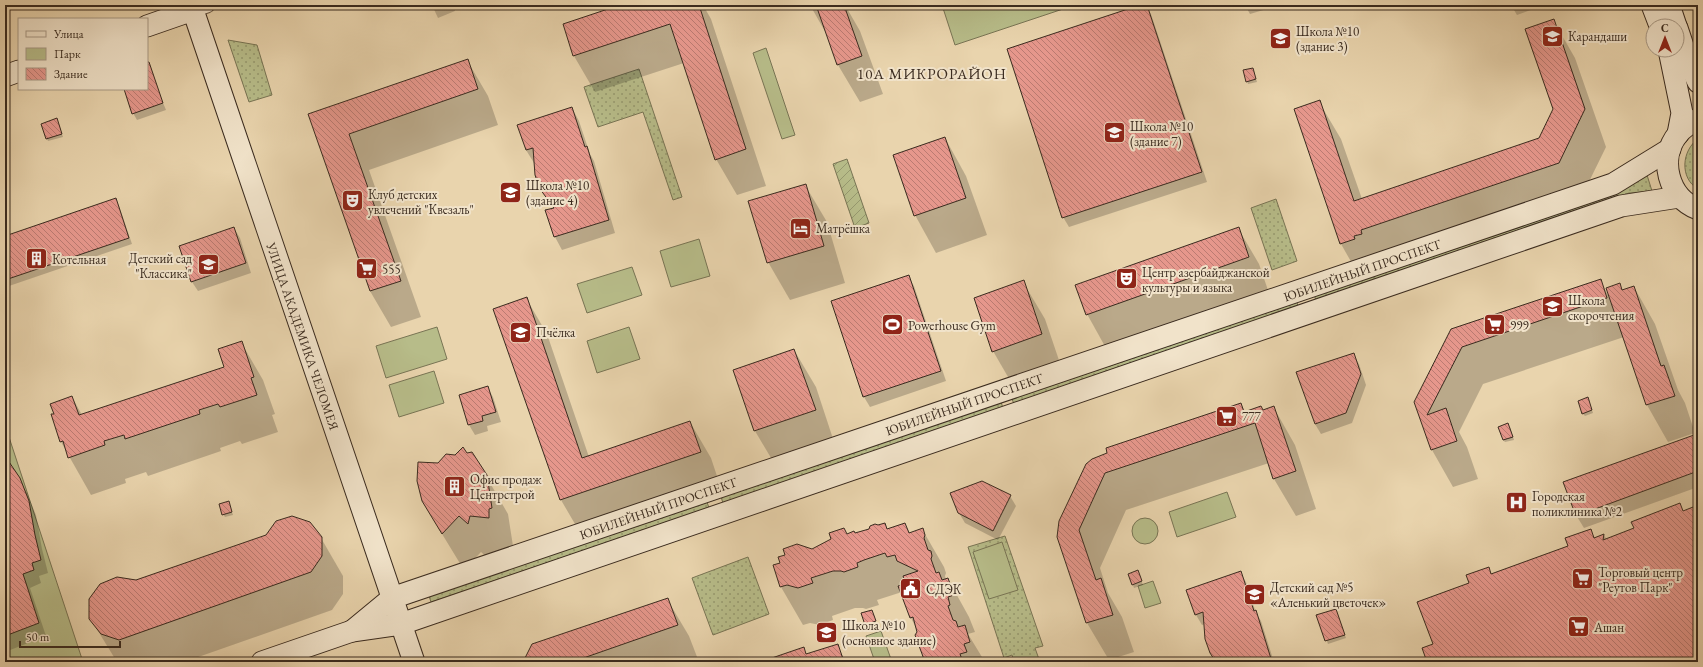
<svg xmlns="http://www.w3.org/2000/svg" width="1703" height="667" viewBox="0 0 1703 667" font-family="'EB Garamond',serif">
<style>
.grass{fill:url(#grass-dots);stroke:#787454}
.park{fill:#b7bc89;stroke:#787454}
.garden{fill:url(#garden-furrows);stroke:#787454}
.shadow{fill:#0003}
.building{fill:url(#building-back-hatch);stroke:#3a2b1f}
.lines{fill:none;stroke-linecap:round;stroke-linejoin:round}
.street-casing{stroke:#665542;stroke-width:17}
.secondary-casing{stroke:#3a2b1f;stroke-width:23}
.street{stroke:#f1e3ca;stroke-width:15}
.secondary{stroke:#f1e3ca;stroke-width:21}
.labels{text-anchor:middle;stroke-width:4;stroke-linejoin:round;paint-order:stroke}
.poi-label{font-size:13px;fill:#3a2b1f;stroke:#f1e3ca;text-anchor:start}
.street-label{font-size:13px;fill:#3a2b1f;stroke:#f1e3ca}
.quarter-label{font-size:15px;letter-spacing:1px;fill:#3a2b1f;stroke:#f1e3ca}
</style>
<defs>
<pattern id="grass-dots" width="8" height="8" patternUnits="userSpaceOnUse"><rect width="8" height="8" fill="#b7bc89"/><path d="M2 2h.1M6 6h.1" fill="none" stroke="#96996f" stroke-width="1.8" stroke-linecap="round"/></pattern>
<pattern id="garden-furrows" width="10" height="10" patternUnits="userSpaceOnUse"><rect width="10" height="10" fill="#b7bc89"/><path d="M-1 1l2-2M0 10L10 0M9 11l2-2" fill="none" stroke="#96996f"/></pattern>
<pattern id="building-back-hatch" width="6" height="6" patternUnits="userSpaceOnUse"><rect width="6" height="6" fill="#e6978c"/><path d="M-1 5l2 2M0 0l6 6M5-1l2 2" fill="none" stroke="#bb7b72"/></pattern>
</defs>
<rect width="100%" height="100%" fill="#e9d4ad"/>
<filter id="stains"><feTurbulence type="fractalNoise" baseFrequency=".005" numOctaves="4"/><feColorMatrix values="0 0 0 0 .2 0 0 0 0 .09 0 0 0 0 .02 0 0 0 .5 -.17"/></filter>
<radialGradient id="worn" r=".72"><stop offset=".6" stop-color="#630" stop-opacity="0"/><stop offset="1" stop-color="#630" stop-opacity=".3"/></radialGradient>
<g class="grass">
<polygon points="228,40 257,45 272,95 249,102"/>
<polygon points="639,69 682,197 673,200 643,112 598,127 584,87"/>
<path d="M1698,139V189C1679,178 1682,150 1698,139Z"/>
<polygon points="1647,175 1652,191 1629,193 1316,300 1314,295"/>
<polygon points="1276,199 1297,261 1272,270 1251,208"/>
<polygon points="1297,302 1298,307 1014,404 1012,399"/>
<polygon points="1001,402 1003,408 723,503 721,497"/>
<polygon points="707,502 709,508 431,602 429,596"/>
<polygon points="1005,536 1043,646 1035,648 1040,662 1014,662 1012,655 1004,658 968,547"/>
<polygon points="748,557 769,614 713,635 692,578"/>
</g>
<g class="park">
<polygon points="942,5 1075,5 955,45"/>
<polygon points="766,48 795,135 782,139 753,53"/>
<polygon points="699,239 710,276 671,287 660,251"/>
<polygon points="632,267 642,295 587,313 577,284"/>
<polygon points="437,327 447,359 386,378 376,346"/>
<polygon points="629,327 640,359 597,373 587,341"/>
<polygon points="434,371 444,403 399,417 389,385"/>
<polygon points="5,425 83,662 5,662"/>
<polygon points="1227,492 1236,517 1177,537 1169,512"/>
<circle cx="1145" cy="531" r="13"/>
<polygon points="1002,542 1018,590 989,599 973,552"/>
<polygon points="1153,581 1161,603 1145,608 1138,586"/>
<polygon points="881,631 892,662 875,662 866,636"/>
</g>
<polygon class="garden" points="847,159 869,223 855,228 833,164"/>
<g class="shadow">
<polygon points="432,5 453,5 455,11 438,18"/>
<polygon points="623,5 703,5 711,19 766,186 737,195 716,159 684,63 595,92 574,56 564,25"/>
<polygon points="810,5 845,5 860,31 883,94 860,102 838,65 827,35"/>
<polygon points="1143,5 1146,5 1151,14 1207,182 1069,227 1063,217"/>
<polygon points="1245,5 1280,5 1250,14"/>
<polygon points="1511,5 1544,5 1517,15"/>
<polygon points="1553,20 1575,58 1606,147 1580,200 1375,274 1376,277 1362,281 1341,244 1295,110 1319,102 1341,139 1362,199 1540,139 1554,109"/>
<polygon points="467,60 488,96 498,125 369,170 421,317 391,327 370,291 309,115"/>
<polygon points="1254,72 1257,82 1248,84 1247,81"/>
<polygon points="154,81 166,110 137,120 133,113 130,89 147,89 147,83"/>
<polygon points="572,108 579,121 590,154 594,161 615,233 562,250 555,237 546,211 554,209 540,188 535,163 534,163 526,150 519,125"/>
<polygon points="58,122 63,137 48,141 47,139"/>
<polygon points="945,138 966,176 987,235 936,253 915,215"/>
<polygon points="805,185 827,222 845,283 790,300 768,262"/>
<polygon points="116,200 119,206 132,244 9,286 5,279 5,237"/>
<polygon points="234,228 240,238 251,273 198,291 192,282"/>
<polygon points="1238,228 1259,264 1269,293 1107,350 1087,314"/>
<polygon points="908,276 914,286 946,381 870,407 864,397 832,302"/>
<polygon points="1600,280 1608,295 1619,285 1623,291 1634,287 1655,324 1678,390 1685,403 1695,433 1668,442 1647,405 1624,337 1483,384 1459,432 1467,447 1478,479 1453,487 1432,450 1415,402 1451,330"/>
<polygon points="1023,282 1045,319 1063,372 1015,389 993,351"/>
<polygon points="526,298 547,334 589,457 690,422 711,458 721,488 582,536 561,500 495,309"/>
<polygon points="241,342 263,380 275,414 272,415 278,432 242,444 240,441 220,448 221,451 148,476 146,472 125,479 126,483 91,495 61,442 55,414 72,397 82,415 225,367"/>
<polygon points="794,350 816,387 836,448 777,468 755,431 734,371"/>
<polygon points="1353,354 1359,364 1366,385 1352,423 1321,434 1315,424"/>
<polygon points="5,379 8,387 5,388"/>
<polygon points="487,387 493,397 501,422 487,426 488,431 475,435 469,425 460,395"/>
<polygon points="1589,401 1593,413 1585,416 1583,414"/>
<polygon points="1241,404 1246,413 1263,411 1274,408 1295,445 1316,509 1296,516 1274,479 1269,463 1126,510 1100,568 1108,593 1122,617 1134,652 1109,660 1087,623 1058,537 1086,464"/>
<polygon points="1510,427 1514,440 1505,442 1503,440"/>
<polygon points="1694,436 1698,443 1698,487 1584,528 1576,515"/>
<polygon points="5,447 11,466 27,493 36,515 42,549 48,573 39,576 41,583 30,588 46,636 5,652"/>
<polygon points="466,454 486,476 508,514 513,546 510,547 510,555 491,553 490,560 481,552 464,570 422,501 438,464 455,457"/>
<polygon points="1010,496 1016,506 998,540 965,523 959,513"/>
<polygon points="229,503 233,515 225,517 223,514"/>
<polygon points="1693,509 1698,518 1698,662 1428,662 1434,645 1471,584 1488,568 1492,574 1569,547 1590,530 1595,538 1604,535 1607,540"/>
<polygon points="884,524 888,530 905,524 910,533 922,529 944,567 946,573 945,576 946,580 948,579 969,617 975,632 968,634 985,662 926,662 917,630 911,618 902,592 877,600 879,605 866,609 863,608 855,608 832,616 833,620 820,625 810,623 803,625 781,587 774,566 847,534 855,534"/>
<polygon points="321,538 343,576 343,594 332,610 184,662 117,662 90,618 136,581"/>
<polygon points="1138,571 1143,585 1134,588 1129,574"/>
<polygon points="1240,572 1246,582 1256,613 1261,621 1274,662 1216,662 1211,653 1205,624 1202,625 1196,615 1187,590"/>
<polygon points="667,599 689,636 699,662 524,662"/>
<polygon points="1337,613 1346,638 1328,644 1318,616"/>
<polygon points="873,614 876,624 867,627 866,625"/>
<polygon points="837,645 846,662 781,662 803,648 807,655"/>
</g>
<g class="building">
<polygon points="620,5 699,5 746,149 715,160 670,24 573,56 563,24"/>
<polygon points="816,5 844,5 862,56 837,65"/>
<polygon points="1140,5 1147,5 1202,172 1062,218 1007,49"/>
<polygon points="1554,19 1585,109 1559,163 1361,230 1362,234 1354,236 1355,239 1340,244 1294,109 1320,100 1354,201 1539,138 1553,109 1525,29"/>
<polygon points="468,59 478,89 349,134 401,281 370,291 308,114"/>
<polygon points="147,62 149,62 163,103 132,114 124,89 147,89"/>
<polygon points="1253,68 1256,79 1246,82 1243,70"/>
<polygon points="572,107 585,147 587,146 609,220 554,237 545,210 554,208 540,189 535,175 533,148 526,150 517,125"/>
<polygon points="57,118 62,134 46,139 41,124"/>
<polygon points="945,137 966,198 914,216 893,155"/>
<polygon points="806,184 824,246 767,263 748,201"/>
<polygon points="116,198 129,238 5,280 5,236"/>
<polygon points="234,227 246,263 191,282 179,246"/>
<polygon points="1239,227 1249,257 1086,315 1075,285"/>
<polygon points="909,275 941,371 863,397 831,301"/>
<polygon points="1601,279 1607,298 1462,347 1427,415 1446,408 1457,441 1431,450 1414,402 1451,329"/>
<polygon points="1024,280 1042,334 992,352 974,298"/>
<polygon points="1620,283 1622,290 1634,286 1661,366 1664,365 1675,396 1646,405 1606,288"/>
<polygon points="527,297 582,458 690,421 701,452 560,500 493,309"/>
<polygon points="242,341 254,377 251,378 257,395 220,407 218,404 199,410 200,414 125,439 124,435 104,441 105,445 68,458 63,441 60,442 51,414 54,414 50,404 72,396 79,415 224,367 218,349"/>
<polygon points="794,349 816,410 754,431 733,370"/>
<polygon points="1354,353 1361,374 1346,413 1315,424 1296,372"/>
<polygon points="488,386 496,412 482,416 483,421 468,425 459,395"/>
<polygon points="1588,397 1592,410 1582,414 1578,401"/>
<polygon points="1241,403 1244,412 1261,406 1263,410 1274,406 1296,471 1273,479 1255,423 1105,473 1079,530 1096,580 1101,578 1113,615 1086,623 1057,537 1059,521 1086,464 1092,459 1107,453 1106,448"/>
<polygon points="1508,423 1513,437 1503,440 1498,427"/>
<polygon points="1694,435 1698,446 1698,471 1576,516 1563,482"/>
<polygon points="463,447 467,453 472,452 487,475 492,508 489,509 489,518 470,516 468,524 459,516 442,534 422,501 417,481 418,462 438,463 446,454 455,455"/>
<polygon points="5,456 20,478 29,501 35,535 41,560 32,563 34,570 23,574 39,623 5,636"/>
<polygon points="982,481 1011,495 993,531 958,513 950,493"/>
<polygon points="229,501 232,512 222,515 219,504"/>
<polygon points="1680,503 1683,511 1693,507 1698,520 1698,662 1427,662 1422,648 1433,644 1417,602 1469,583 1466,575 1489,567 1491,574 1568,546 1565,538 1591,529 1594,538 1604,534 1603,540 1634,528 1631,522"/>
<polygon points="292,516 310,522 322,537 322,556 311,572 119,640 101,634 89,619 89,599 100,584 117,577 136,580 266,535 276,521"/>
<polygon points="885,523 887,529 905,523 909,533 923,528 925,535 924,538 928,550 931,551 932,556 931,559 936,573 939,572 942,580 948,578 954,595 948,597 950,605 948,606 953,620 956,621 958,627 965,625 970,642 964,644 967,652 960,654 963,662 925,662 915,635 917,632 913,617 910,618 898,586 906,584 903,576 918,571 897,561 895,555 887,557 885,553 864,560 857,563 858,567 844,572 841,571 833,571 811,578 813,583 798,588 787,585 780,587 773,565 780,563 778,557 785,555 783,549 797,544 812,549 831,539 829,533 844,528 847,534 854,531 855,533 869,529 870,526 875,524 878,525"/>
<polygon points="1138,570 1142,581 1132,585 1128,574"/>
<polygon points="1241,571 1254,611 1256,610 1272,662 1216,662 1210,653 1205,639 1203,612 1195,615 1186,590"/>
<polygon points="668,598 678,625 572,662 523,662 532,644"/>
<polygon points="1336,609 1345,635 1325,641 1316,615"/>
<polygon points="872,610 876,621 865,625 861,613"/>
<polygon points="838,644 844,662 766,662 766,660 804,647 806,654"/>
</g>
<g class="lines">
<defs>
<polyline id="street" points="193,10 207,5"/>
<g id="secondary">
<polyline points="1652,5 1660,26"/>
<polyline points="1669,5 1676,26"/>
<polyline points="147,26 193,10 414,662"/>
<polyline points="1677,28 1688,61 1698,82"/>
<polyline points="1669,50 1682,113 1678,134"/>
<polyline points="5,76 19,71"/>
<path d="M1698,119C1691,123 1683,127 1678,134C1658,158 1668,198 1698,209"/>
<polyline points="352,631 401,624 1621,206 1679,197"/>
<polyline points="262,662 352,631 392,598 1613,184 1670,149"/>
</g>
</defs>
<use href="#street" class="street-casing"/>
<use href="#secondary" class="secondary-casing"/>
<use href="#street" class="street"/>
<use href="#secondary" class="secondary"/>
</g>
<defs>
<symbol id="school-square" viewBox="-11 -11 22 22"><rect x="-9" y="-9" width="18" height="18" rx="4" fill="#8f2418" stroke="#f1e3ca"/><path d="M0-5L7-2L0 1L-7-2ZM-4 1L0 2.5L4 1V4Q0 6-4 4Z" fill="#fff"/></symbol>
<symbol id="theatre-square" viewBox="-11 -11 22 22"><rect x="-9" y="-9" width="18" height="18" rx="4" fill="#8f2418" stroke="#f1e3ca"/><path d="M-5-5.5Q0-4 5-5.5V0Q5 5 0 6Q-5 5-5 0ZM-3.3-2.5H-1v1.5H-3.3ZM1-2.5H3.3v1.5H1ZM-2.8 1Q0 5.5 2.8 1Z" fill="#fff"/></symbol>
<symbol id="hotel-square" viewBox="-11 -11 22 22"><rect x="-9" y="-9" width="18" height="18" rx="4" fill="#8f2418" stroke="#f1e3ca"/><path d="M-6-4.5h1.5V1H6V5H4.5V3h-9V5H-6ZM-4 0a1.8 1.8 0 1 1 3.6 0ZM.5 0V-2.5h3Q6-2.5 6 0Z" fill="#fff"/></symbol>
<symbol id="building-square" viewBox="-11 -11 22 22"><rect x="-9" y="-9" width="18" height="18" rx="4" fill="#8f2418" stroke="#f1e3ca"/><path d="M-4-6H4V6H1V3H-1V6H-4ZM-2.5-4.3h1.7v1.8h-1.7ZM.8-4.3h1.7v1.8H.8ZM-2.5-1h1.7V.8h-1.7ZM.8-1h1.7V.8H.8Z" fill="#fff"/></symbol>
<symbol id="supermarket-square" viewBox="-11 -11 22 22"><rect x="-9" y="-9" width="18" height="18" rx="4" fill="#8f2418" stroke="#f1e3ca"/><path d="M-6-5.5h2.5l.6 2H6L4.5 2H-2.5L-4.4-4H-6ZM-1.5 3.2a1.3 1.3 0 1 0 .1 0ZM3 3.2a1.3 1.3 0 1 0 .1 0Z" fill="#fff"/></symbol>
<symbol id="stadium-square" viewBox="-11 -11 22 22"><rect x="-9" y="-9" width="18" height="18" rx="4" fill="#8f2418" stroke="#f1e3ca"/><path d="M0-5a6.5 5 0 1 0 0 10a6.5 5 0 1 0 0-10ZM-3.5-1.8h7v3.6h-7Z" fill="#fff"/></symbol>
<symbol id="hospital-square" viewBox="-11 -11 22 22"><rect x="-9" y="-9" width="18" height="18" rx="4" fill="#8f2418" stroke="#f1e3ca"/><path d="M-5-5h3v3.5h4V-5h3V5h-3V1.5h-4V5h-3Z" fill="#fff"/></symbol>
<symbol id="civic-square" viewBox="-11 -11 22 22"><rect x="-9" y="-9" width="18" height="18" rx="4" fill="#8f2418" stroke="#f1e3ca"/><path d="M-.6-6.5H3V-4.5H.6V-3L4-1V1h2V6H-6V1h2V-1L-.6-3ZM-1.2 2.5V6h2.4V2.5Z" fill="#fff"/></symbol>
</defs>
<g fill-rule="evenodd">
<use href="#school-square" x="1540" y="24" width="25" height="25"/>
<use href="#school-square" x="1268" y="26" width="25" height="25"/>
<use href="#school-square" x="1102" y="120" width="25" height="25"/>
<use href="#school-square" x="498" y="180" width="25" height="25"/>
<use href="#theatre-square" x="340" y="188" width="25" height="25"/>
<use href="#hotel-square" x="788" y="216" width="25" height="25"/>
<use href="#building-square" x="24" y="246" width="25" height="25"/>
<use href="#school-square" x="196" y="252" width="25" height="25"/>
<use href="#supermarket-square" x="354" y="256" width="25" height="25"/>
<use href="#theatre-square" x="1114" y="266" width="25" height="25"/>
<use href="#school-square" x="1540" y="294" width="25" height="25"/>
<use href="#stadium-square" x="880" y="312" width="25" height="25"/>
<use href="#supermarket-square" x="1482" y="312" width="25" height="25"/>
<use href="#school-square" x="508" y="320" width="25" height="25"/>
<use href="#supermarket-square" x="1214" y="404" width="25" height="25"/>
<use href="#building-square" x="442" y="474" width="25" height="25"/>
<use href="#hospital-square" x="1504" y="490" width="25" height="25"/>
<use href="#supermarket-square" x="1570" y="566" width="25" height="25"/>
<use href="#civic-square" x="898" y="576" width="25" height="25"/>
<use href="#school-square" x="1242" y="582" width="25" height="25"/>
<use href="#supermarket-square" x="1566" y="614" width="25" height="25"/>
<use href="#school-square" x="814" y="620" width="25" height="25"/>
</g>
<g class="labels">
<g class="poi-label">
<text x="1296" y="36">Школа №10<tspan x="1296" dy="15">(здание 3)</tspan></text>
<text x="1568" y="41">Карандаши</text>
<text x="1130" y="131">Школа №10<tspan x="1130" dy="15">(здание 7)</tspan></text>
<text x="526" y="190">Школа №10<tspan x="526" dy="15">(здание 4)</tspan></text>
<text x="368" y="199">Клуб детских<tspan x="368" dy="15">увлечений "Квезаль"</tspan></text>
<text x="816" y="233">Матрёшка</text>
<text x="192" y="263" text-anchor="end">Детский сад<tspan x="192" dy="15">"Классика"</tspan></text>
<text x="52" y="264">Котельная</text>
<text x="382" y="274">555</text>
<text x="1142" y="277">Центр азербайджанской<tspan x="1142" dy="15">культуры и языка</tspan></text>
<text x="1568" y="305">Школа<tspan x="1568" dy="15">скорочтения</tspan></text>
<text x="908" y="330">Powerhouse Gym</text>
<text x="1510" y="330">999</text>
<text x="536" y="337">Пчёлка</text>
<text x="1242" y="421">777</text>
<text x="470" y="484">Офис продаж<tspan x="470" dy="15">Центрстрой</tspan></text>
<text x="1532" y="501">Городская<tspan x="1532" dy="15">поликлиника №2</tspan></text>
<text x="1598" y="577">Торговый центр<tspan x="1598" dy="15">"Реутов Парк"</tspan></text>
<text x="1270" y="592">Детский сад №5<tspan x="1270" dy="15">«Аленький цветочек»</tspan></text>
<text x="926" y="594">СДЭК</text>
<text x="842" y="630">Школа №10<tspan x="842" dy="15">(основное здание)</tspan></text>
<text x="1594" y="632">Ашан</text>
</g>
<g class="street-label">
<text transform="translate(1362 270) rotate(-19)" y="5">ЮБИЛЕЙНЫЙ ПРОСПЕКТ</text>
<text transform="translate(303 336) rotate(71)" y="5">УЛИЦА АКАДЕМИКА ЧЕЛОМЕЯ</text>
<text transform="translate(964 404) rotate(-19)" y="5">ЮБИЛЕЙНЫЙ ПРОСПЕКТ</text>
<text transform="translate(658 508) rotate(-19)" y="5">ЮБИЛЕЙНЫЙ ПРОСПЕКТ</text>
</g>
<g class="quarter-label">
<text x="932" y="79">10А МИКРОРАЙОН</text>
</g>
</g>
<rect width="1703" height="667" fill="none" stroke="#e9d4ad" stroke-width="20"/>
<rect x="6" y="6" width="1691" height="655" fill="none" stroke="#3a2b1f" stroke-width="2"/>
<rect x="10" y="10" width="1683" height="647" fill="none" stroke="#3a2b1f"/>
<rect x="18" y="18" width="130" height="72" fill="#f1e3ca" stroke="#a89986"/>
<rect x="26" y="31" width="20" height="6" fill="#f1e3ca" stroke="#a89986"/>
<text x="54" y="38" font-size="12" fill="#3a2b1f">Улица</text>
<rect x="26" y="48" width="20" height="12" fill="#b7bc89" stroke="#a89986"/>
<text x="54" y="58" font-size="12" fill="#3a2b1f">Парк</text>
<rect x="26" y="68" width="20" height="12" fill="url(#building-back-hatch)" stroke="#a89986"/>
<text x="54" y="78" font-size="12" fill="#3a2b1f">Здание</text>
<g transform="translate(1665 38)"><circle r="19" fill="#f1e3ca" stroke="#a89986"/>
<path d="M0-3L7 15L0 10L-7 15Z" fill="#8f2418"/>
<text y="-6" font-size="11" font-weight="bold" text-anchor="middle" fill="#3a2b1f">С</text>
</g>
<path d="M20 641v6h100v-6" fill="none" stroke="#3a2b1f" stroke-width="2"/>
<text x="26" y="641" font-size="12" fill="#3a2b1f" stroke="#f1e3ca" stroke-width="3" paint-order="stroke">50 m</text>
<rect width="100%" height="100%" filter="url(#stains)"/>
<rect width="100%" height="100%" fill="url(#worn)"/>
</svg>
